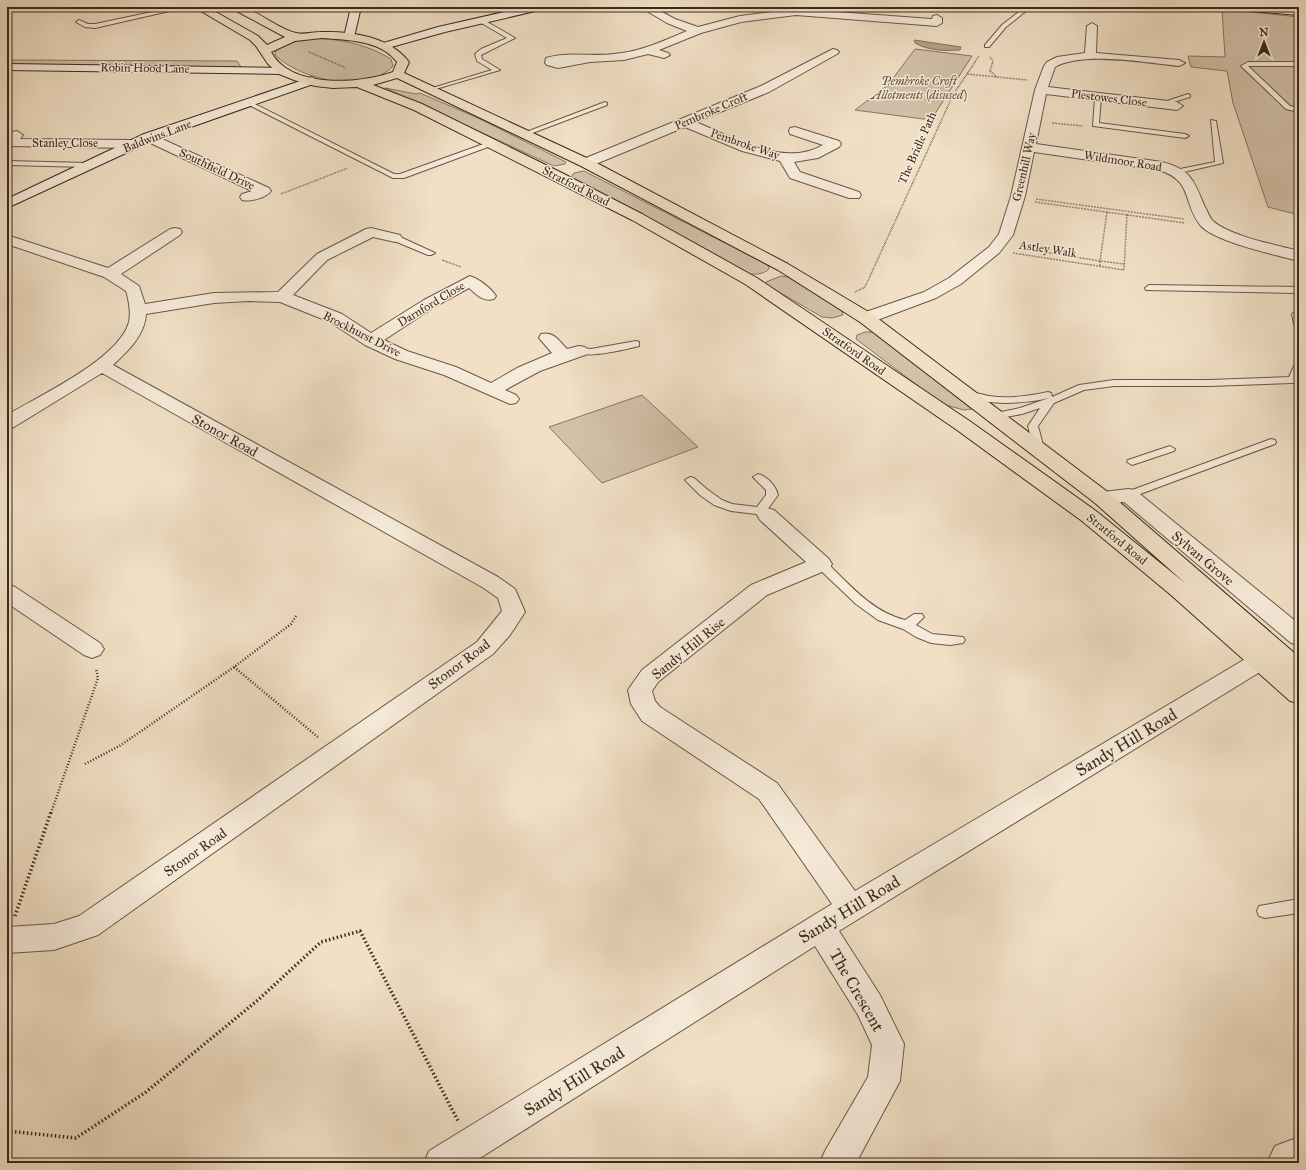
<svg xmlns="http://www.w3.org/2000/svg" width="1306" height="1170" viewBox="0 0 1306 1170" font-family="'IM FELL Great Primer',serif">
<style>
.green{fill:#d2c1a9;stroke:#867662}
.water{fill:#b3a28c;stroke:#83725f}
.lines{fill:none;stroke-linecap:round;stroke-linejoin:round}
.lane-casing{stroke:#685846;stroke-width:2}
.street-casing{stroke:#685846;stroke-width:2}
.secondary-casing{stroke:#3a2a1c;stroke-width:2}
.highway-casing{stroke:#3a2a1c;stroke-width:2}
.path-far2{stroke:#3a2a1c;stroke-width:1.5;stroke-dasharray:0.5 1;stroke-linecap:butt}
.path-far1{stroke:#3a2a1c;stroke-width:2.5;stroke-dasharray:1 2;stroke-linecap:butt}
.path{stroke:#3a2a1c;stroke-width:3.5;stroke-dasharray:1.5 2.5;stroke-linecap:butt}
.lane{fill:#f6ebda;fill-rule:evenodd}
.street{fill:#f6ebda;fill-rule:evenodd}
.secondary{fill:#f6ebda;fill-rule:evenodd}
.highway{fill:#f1e0c6;fill-rule:evenodd}
.labels{text-anchor:middle;stroke-width:3;stroke-linejoin:round;paint-order:stroke}
.far-street-label{font-size:12px;fill:#3a2a1c;stroke:#f6ebda}
.far-park-label{font-size:12px;font-style:italic;fill:#60503f;stroke:#f6ebda}
.street-label{font-size:14px;fill:#3a2a1c;stroke:#f6ebda}
.near-street-label{font-size:17px;fill:#3a2a1c;stroke:#f6ebda}
</style>
<rect width="100%" height="100%" fill="#f1e0c6"/>
<filter id="stains"><feTurbulence type="fractalNoise" baseFrequency=".005" numOctaves="4"/><feColorMatrix values="0 0 0 0 .2 0 0 0 0 .09 0 0 0 0 .02 0 0 0 .5 -.17"/></filter>
<radialGradient id="worn" r=".72"><stop offset=".6" stop-color="#630" stop-opacity="0"/><stop offset="1" stop-color="#630" stop-opacity=".3"/></radialGradient>
<g class="green">
<polygon points="1222,9 1299,17 1299,215 1268,207 1233,103 1227,71 1191,67 1188,56 1225,57"/>
<path d="M312,38C340,39 366,44 391,59L393,66C366,95 301,80 275,55C275,41 302,40 312,38Z"/>
<polygon points="915,49 972,56 931,120 855,110 888,85"/>
<polygon points="7,60 237,61 241,67 7,65"/>
<polygon points="385,88 416,94 420,93 478,118 566,162 565,164 554,166"/>
<path d="M584,171L768,265L769,269C763,275 753,275 745,273L571,177L574,173Z"/>
<polygon points="781,276 788,277 842,311 843,315 832,318 822,317 767,285 766,282"/>
<polygon points="865,332 873,332 972,409 964,410 942,404 856,339 857,335"/>
<polygon points="642,395 698,447 602,483 549,427"/>
</g>
<path class="water" d="M914,40L961,47L960,50C945,51 929,51 915,43Z"/>
<g class="lines">
<defs>
<g id="lane">
<polygon points="176,7 187,7 95,28 85,27 76,22 79,20 88,24 95,24"/>
<polygon points="1025,7 1031,7 1006,27 989,47 985,47 985,45 1002,25"/>
<polygon points="478,19 482,19 515,38 481,55 482,59 500,70 429,91 429,89 492,70 477,61 475,54 481,49 507,38 478,21"/>
<polygon points="1248,62 1299,62 1299,66 1248,66 1290,106 1299,108 1299,112 1286,109 1241,66"/>
<polygon points="1188,94 1190,95 1190,97 1161,106 1158,104"/>
<polygon points="1098,95 1101,97 1099,123 1185,134 1189,136 1185,138 1093,126 1095,97"/>
<polygon points="249,101 394,174 400,174 489,142 496,144 404,178 393,178 247,104 247,102"/>
<polygon points="605,102 607,103 607,105 527,135 521,134"/>
<polygon points="1211,120 1216,121 1223,163 1175,174 1175,170 1215,162"/>
<polygon points="7,161 88,163 92,165 88,167 7,165"/>
<polygon points="392,236 398,236 435,253 431,255 428,255 392,240"/>
<polygon points="1149,285 1299,287 1299,293 1146,290 1145,288"/>
<polygon points="1297,311 1299,312 1299,327 1294,324 1292,314"/>
<path d="M636,341L639,342V346C627,349 583,360 574,351L579,348L591,349Z"/>
<path d="M1299,363V377L1296,382L1293,383L1209,386H1114L1084,390L1054,403L1038,426L1044,449L1039,452L1034,449L1028,426L1040,408L1022,414L995,419L990,416L991,414L1020,408L1049,398C1022,404 994,405 966,398L965,396C970,390 982,395 989,396C1009,399 1028,396 1048,392L1051,393L1052,397L1079,385L1114,380H1209L1289,377L1294,366Z"/>
<polygon points="1271,439 1275,440 1276,442 1275,444 1132,497 1124,497 1122,495 1124,493"/>
<polygon points="1170,446 1175,449 1174,451 1132,465 1127,462 1128,460"/>
<path d="M758,474C767,476 776,486 778,495L767,510L773,515L767,519L756,514L731,511L714,505L700,495L685,480L690,477L694,478L708,490L722,500L732,504L757,507L766,495V490L753,477Z"/>
<path d="M821,560L825,561C849,584 872,612 905,620L914,614H922L924,617L916,625L932,634L963,637L965,640L963,643L950,645L931,643L916,637L903,629L878,620L856,604L817,567L815,564L817,561Z"/>
<polygon points="1299,899 1299,913 1265,918 1259,916 1257,911 1259,906"/>
</g>
<g id="street">
<path d="M640,7H653L675,19L698,27L740,16L796,9L932,19L933,16L937,15L942,18V23L937,26L796,15L741,22L701,33L659,50L668,53L670,55L664,58L648,54L624,60L590,62L558,68L547,65L545,63L546,58C567,51 592,57 614,54C640,52 663,41 687,31L667,23Z"/>
<path d="M1092,23L1097,26L1096,53L1179,60L1185,63L1179,66C1147,63 1083,51 1055,67L1048,87L1177,102L1183,106L1177,110L1046,94L1036,144L1162,162C1190,169 1194,180 1204,205C1207,210 1209,217 1213,221C1230,236 1276,245 1299,251V261C1276,255 1216,242 1201,226C1182,203 1194,181 1159,170L1034,152L1025,196L1013,235L999,253L961,284L936,298L872,322L866,323L860,322L858,318L860,314L924,292L949,278L989,247L999,234L1011,196L1035,90L1044,66L1047,62L1057,57L1085,53L1087,26Z"/>
<path d="M833,49L837,50L839,52L837,54L769,92L696,122C734,138 783,168 823,145L790,134L789,131L790,128L795,127L839,141L841,144L839,147L818,158L794,162L800,172L859,192L861,195L859,198H849L790,178L780,161L742,151L685,127L591,166H581L579,163L581,160L761,86Z"/>
<polygon points="17,131 23,135 20,139 132,140 139,144 132,148 7,146 7,138 12,132"/>
<path d="M149,133L269,188L271,191C266,198 250,202 242,200L240,197L242,194L252,191L144,140L143,137Z"/>
<path d="M175,228L180,229L182,232L180,235L121,274L139,286L145,304L214,293L278,292L317,254L366,229L371,228L400,235L402,238L400,241L395,242L373,237L327,260L293,295L342,314L371,333L424,300L470,276C479,279 491,288 496,296L494,299C483,302 477,295 469,288L436,306L384,340L407,351L456,367L491,383L517,368L552,353L539,338L541,334C554,331 559,341 567,349L579,346L585,347L588,351L585,355L540,371L505,390L516,395L519,399L516,403L510,404L444,375L395,359L365,345L330,322L280,302L249,301L214,303L146,314C145,335 128,351 113,365L498,577L515,589L525,612L510,635L493,654L98,935L54,950L7,953V927L54,924L79,916L477,642L502,611L498,598L482,587L102,373L14,427L7,429V415C39,396 119,359 129,322C131,312 129,301 126,291L104,277L7,244V235L108,268L170,229Z"/>
<polygon points="1128,489 1135,490 1299,624 1299,645 1291,643 1124,502 1102,504 1095,503 1092,498 1095,493"/>
<polygon points="767,508 774,510 829,559 832,564 829,569 767,595 658,682 652,691 655,701 660,707 777,783 855,891 1252,655 1260,652 1268,655 1272,661 1268,667 839,931 880,995 904,1044 900,1081 856,1163 820,1163 825,1151 868,1077 872,1045 858,1015 815,946 472,1163 424,1163 429,1151 832,904 759,799 642,721 631,704 628,690 642,670 751,585 806,562 760,520 757,515 760,510"/>
<polygon points="7,584 15,587 100,643 104,649 100,655 92,658 84,655 7,603"/>
<polygon points="1299,1137 1299,1163 1267,1163 1275,1146"/>
</g>
<g id="secondary">
<polygon points="351,7 361,7 354,37 349,40 344,37"/>
<polygon points="526,7 545,7 544,9 445,32 384,49 378,46 380,44 438,27"/>
<polygon points="1234,7 1299,9 1299,15 1239,10"/>
<polygon points="7,64 284,68 290,71 284,74 7,70"/>
<polygon points="312,77 318,81 316,83 154,140 7,208 7,199 144,134"/>
</g>
<path id="highway" d="M194,7H207L258,36L267,45L285,37L229,7C233,7 237,6 241,7C257,10 278,29 296,33C303,35 313,32 320,32C350,31 390,36 409,62L404,73L591,160L788,264L872,314L1109,493L1299,657V703L1290,701L1171,595L1082,521L957,430L745,284L632,220L414,110L357,87L333,88L315,86L294,80L279,74L268,64L256,46L250,40ZM322,38C347,40 381,40 397,62L393,72C360,84 291,89 271,52L295,41ZM397,78L581,166L778,270L860,322L1095,503L1185,583L1096,511L971,422L757,278L642,214L562,173L422,104L373,85Z"/>
</defs>
<use href="#lane" class="lane-casing"/>
<use href="#street" class="street-casing"/>
<use href="#secondary" class="secondary-casing"/>
<use href="#highway" class="highway-casing"/>
<g class="path-far2">
<polyline points="309,52 346,68"/>
<polyline points="990,57 993,61 990,71 997,77"/>
<polyline points="967,74 1027,80"/>
<polyline points="1052,123 1083,126"/>
<polyline points="281,194 348,168"/>
<polyline points="1036,199 1184,219"/>
<polyline points="1035,202 1185,223"/>
<polyline points="1018,248 1100,261 1107,212"/>
<polyline points="1013,253 1124,270 1127,214"/>
<polyline points="442,260 461,267"/>
<polyline points="1100,266 1100,261 1124,264"/>
<polyline points="855,292 865,287 953,95 979,56"/>
</g>
<g class="path-far1">
<polyline points="296,616 291,624 234,667 319,738"/>
<polyline points="85,764 121,745 234,667"/>
<polyline points="51,813 98,678 96,669"/>
</g>
<g class="path">
<polyline points="15,916 51,812"/>
<polyline points="7,1131 76,1138 146,1092 258,1000 321,942 360,931 458,1121"/>
</g>
<use href="#lane" class="lane"/>
<use href="#street" class="street"/>
<use href="#secondary" class="secondary"/>
<use href="#highway" class="highway"/>
</g>
<g class="labels">
<g class="far-street-label">
<text transform="translate(145 68) rotate(1)" y="4">Robin Hood Lane</text>
<text transform="translate(1109 98) rotate(7)" y="4">Plestowes Close</text>
<text transform="translate(711 111) rotate(-23)" y="4">Pembroke Croft</text>
<text transform="translate(157 136) rotate(-21)" y="4">Baldwins Lane</text>
<text x="65" y="147">Stanley Close</text>
<text transform="translate(745 144) rotate(19)" y="4">Pembroke Way</text>
<text transform="translate(917 148) rotate(-66)" y="4">The Bridle Path</text>
<text transform="translate(1123 161) rotate(9)" y="4">Wildmoor Road</text>
<text transform="translate(1024 167) rotate(-77)" y="4">Greenhill Way</text>
<text transform="translate(217 169) rotate(25)" y="4">Southfield Drive</text>
<text transform="translate(576 186) rotate(27)" y="4">Stratford Road</text>
<text transform="translate(1048 249) rotate(9)" y="4">Astley Walk</text>
<text transform="translate(431 304) rotate(-31)" y="4">Darnford Close</text>
<text transform="translate(362 334) rotate(27)" y="4">Brockhurst Drive</text>
<text transform="translate(854 351) rotate(35)" y="4">Stratford Road</text>
<text transform="translate(1117 539) rotate(39)" y="4">Stratford Road</text>
</g>
<g class="far-park-label">
<text x="919" y="85">Pembroke Croft<tspan x="919" dy="14">Allotments (disused)</tspan></text>
</g>
<g class="street-label">
<text transform="translate(225 435) rotate(29)" y="5">Stonor Road</text>
<text transform="translate(1203 558) rotate(40)" y="5">Sylvan Grove</text>
<text transform="translate(688 648) rotate(-39)" y="5">Sandy Hill Rise</text>
<text transform="translate(459 664) rotate(-37)" y="5">Stonor Road</text>
<text transform="translate(195 852) rotate(-35)" y="5">Stonor Road</text>
</g>
<g class="near-street-label">
<text transform="translate(1126 742) rotate(-31)" y="6">Sandy Hill Road</text>
<text transform="translate(849 909) rotate(-31)" y="6">Sandy Hill Road</text>
<text transform="translate(857 990) rotate(60)" y="6">The Crescent</text>
<text transform="translate(574 1081) rotate(-32)" y="6">Sandy Hill Road</text>
</g>
</g>
<rect width="1306" height="1170" fill="none" stroke="#f1e0c6" stroke-width="24"/>
<rect x="8" y="8" width="1290" height="1154" fill="none" stroke="#3a2a1c" stroke-width="2"/>
<rect x="12" y="12" width="1282" height="1146" fill="none" stroke="#3a2a1c"/>
<g transform="translate(1264 42)" stroke="#f6ebda" stroke-width="3" paint-order="stroke">
<path d="M0-3L7 15L0 10L-7 15Z" fill="#3a2a1c"/>
<text y="-6" font-size="11" font-weight="bold" text-anchor="middle" fill="#3a2a1c">N</text>
</g>
<rect width="100%" height="100%" filter="url(#stains)"/>
<rect width="100%" height="100%" fill="url(#worn)"/>
</svg>
